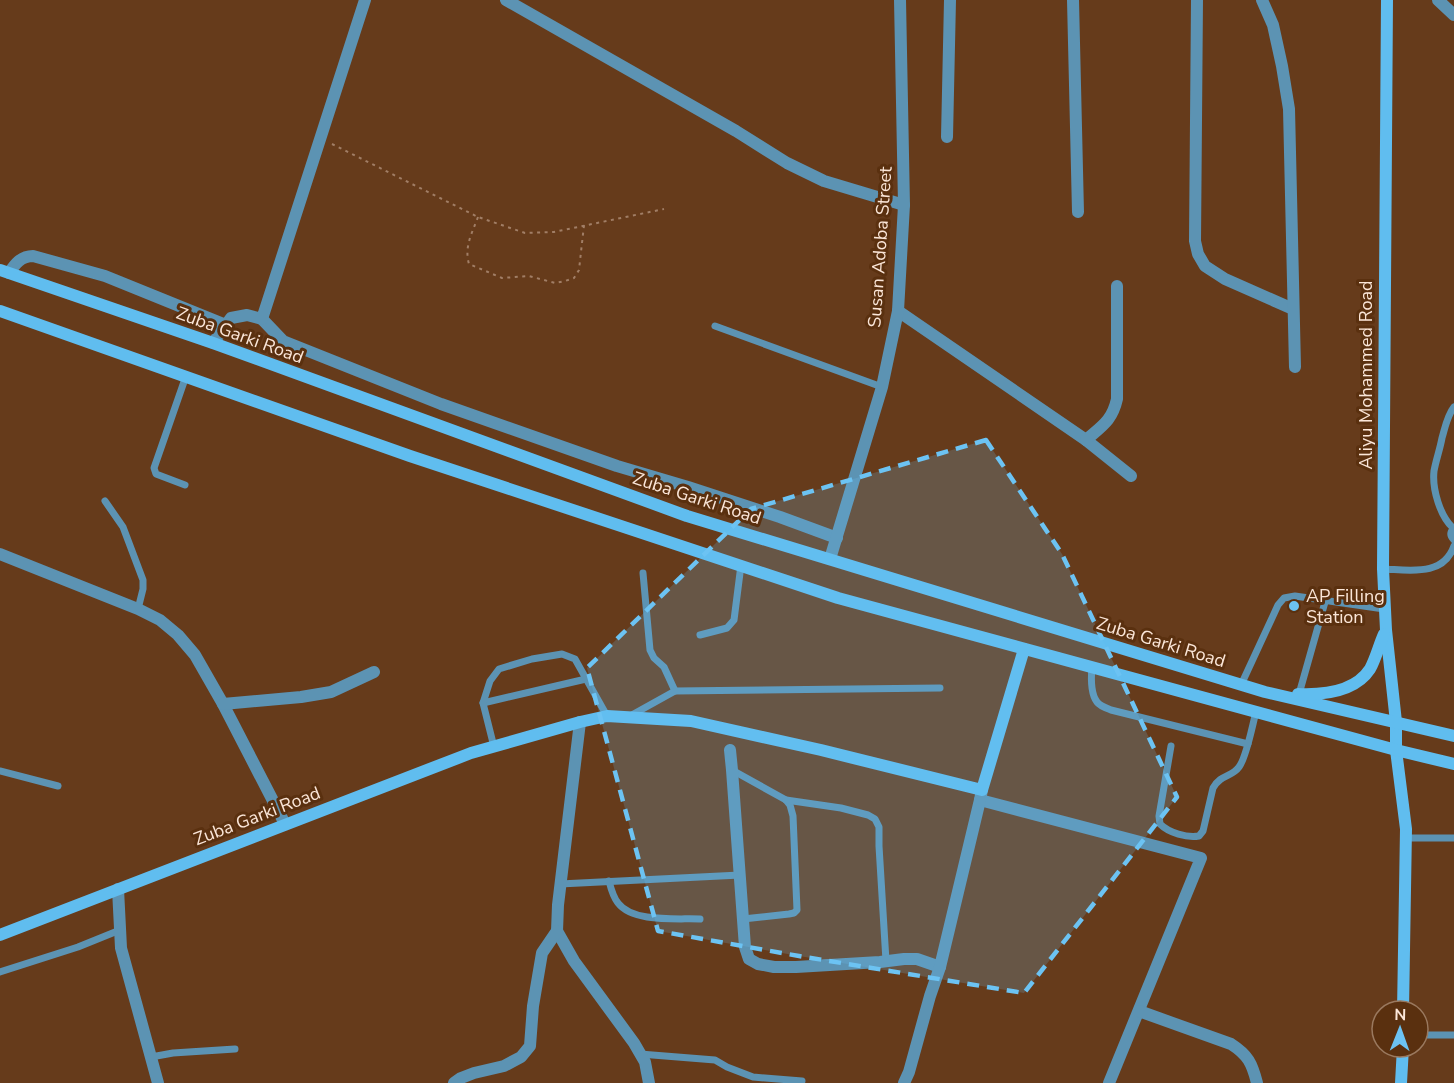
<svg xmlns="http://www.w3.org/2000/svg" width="1454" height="1083" viewBox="0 0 1454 1083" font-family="'Nunito Sans',sans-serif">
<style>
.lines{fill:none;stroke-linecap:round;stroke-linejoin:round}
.path{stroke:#a17e66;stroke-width:2;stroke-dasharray:3 4.5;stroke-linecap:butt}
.lane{stroke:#5c93b3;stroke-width:7}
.street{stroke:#5c93b3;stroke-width:12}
.secondary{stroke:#60bdef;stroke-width:12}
.marked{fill:#6cc3f3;fill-opacity:0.2;stroke:#6cc3f3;stroke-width:4.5;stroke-dasharray:12 8;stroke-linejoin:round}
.poi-dot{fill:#6cc3f3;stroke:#5a300f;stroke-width:2}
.labels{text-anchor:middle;stroke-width:6;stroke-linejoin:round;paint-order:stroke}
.street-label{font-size:18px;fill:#fbe6d8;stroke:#5a300f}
.poi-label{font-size:18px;fill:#fbe6d8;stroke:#5a300f;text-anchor:start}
</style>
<rect width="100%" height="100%" fill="#663b1b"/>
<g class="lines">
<g class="path">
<polyline points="332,144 478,217 525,233 554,232 664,209"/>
<path d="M478,217C472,233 464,247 469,264L502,278L529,276L555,283L565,281L574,278L579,270L584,225"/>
</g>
<g class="lane">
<polyline points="715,326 882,387"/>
<polyline points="185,485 156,474 154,468 186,376"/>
<polyline points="105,501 123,527 143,580 143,589 138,609"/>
<path d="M1453,528C1440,516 1432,489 1434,471C1436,460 1440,449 1442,438C1445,428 1447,416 1454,407"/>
<path d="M1454,528C1450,532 1450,536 1454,540"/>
<path d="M1383,569C1410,570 1443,577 1454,546"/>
<polyline points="643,573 650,650 654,658 664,667 675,691"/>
<polyline points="700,635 727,628 734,620 741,565"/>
<path d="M1092,666C1091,677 1090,693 1097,702C1100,706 1106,708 1111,710L1248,744"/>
<polyline points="1241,685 1278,605 1284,598 1295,596 1384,609"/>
<polyline points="1299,694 1325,602"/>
<polyline points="483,703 586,679"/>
<polyline points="630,716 675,691 940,688"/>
<path d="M1171,746L1159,816L1160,824C1169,833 1187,838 1199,836L1203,831L1213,788C1221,774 1232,777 1239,767C1246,758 1253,724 1256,711"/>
<polyline points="494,747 483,703 490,681 499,669 532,659 562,654 575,659 607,716"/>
<polyline points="732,770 786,800 790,805 793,816 797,910 794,913 789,914 743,919"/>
<polyline points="0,771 58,786"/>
<polyline points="786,800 841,808 868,815 875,819 879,827 879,846 886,961"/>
<polyline points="1406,838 1454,838"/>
<path d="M609,881C611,889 613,897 618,903C633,923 677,918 700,919"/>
<polyline points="560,884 740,875"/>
<polyline points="0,972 78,947 120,930"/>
<polyline points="1418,1035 1454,1035"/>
<polyline points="640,1054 715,1060 727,1067 753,1077 802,1081"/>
<polyline points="151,1057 173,1053 235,1049"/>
</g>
<g class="street">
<polyline points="506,0 736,131 787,163 824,181 904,205"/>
<polyline points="1073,0 1078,212"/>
<polyline points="1197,0 1195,241 1198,254 1205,266 1225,279 1293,309"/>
<polyline points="1262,0 1273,25 1282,66 1289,109 1295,367"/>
<polyline points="1438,0 1454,15"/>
<polyline points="947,137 950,0"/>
<path d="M9,273C15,264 21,256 33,256L105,276L226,325"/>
<polyline points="898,311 1086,440 1131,476"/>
<polyline points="262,319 283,341 441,404 617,466 688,487 780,517 837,538"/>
<polyline points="213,343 231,318 247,315 262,319 365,0"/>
<path d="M1086,440C1102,426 1112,421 1117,399V286"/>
<polyline points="0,554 138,609 160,620 178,635 195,655 223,704 285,824"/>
<polyline points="830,559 882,387 898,311 904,205 900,0"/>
<polyline points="223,704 301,697 331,692 374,672"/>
<polyline points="580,722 558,905 557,931 574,961 634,1043 645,1062 649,1083"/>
<polyline points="730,750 732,770 745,947 749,959 758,964 774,967 796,967 880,962 904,959 917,959 940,967"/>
<polyline points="982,790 980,800 1201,858 1109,1083"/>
<polyline points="118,889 121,948 158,1083"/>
<path d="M1139,1011L1231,1044C1248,1055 1252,1063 1257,1083"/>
<polyline points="454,1083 461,1078 474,1073 504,1066 521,1057 530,1046 533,1006 542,953 557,931"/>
<polyline points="904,1083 909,1072 930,996 940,967 980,800"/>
</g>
<g class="secondary">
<polyline points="1387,0 1383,569 1386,630 1396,722 1396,750 1406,829 1403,1011"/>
<polyline points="0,270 213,343 687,516 1265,692 1454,736"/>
<polyline points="0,311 410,456 838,598 1396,750 1454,764"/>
<path d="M1298,694C1322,695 1355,692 1370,669C1376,658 1379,645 1384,634"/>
<polyline points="0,935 471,753 580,722 607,716 691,721 821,750 982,790 1024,649"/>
<polyline points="1401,1083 1403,1047"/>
</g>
</g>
<path class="marked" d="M986,440L1062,554L1177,797L1024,993L799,956L658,931L587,668L751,509Z"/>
<circle class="poi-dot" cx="1294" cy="606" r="6"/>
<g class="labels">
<g class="street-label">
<text transform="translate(880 247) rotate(-86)" y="6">Susan Adoba Street</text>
<text transform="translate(240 335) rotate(20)" y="6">Zuba Garki Road</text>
<text transform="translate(1366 375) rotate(-90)" y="6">Aliyu Mohammed Road</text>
<text transform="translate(697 498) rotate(18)" y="6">Zuba Garki Road</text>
<text transform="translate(1161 642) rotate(17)" y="6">Zuba Garki Road</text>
<text transform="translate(257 816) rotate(-21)" y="6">Zuba Garki Road</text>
</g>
<g class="poi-label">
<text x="1306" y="602">AP Filling<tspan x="1306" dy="21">Station</tspan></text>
</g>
</g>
<g transform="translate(1400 1029) rotate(1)"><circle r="28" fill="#5a300f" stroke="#9a795f" stroke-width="1.5"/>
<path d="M0-4.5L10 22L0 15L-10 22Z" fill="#6cc3f3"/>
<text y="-9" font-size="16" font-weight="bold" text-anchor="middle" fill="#fbe6d8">N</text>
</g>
</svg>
